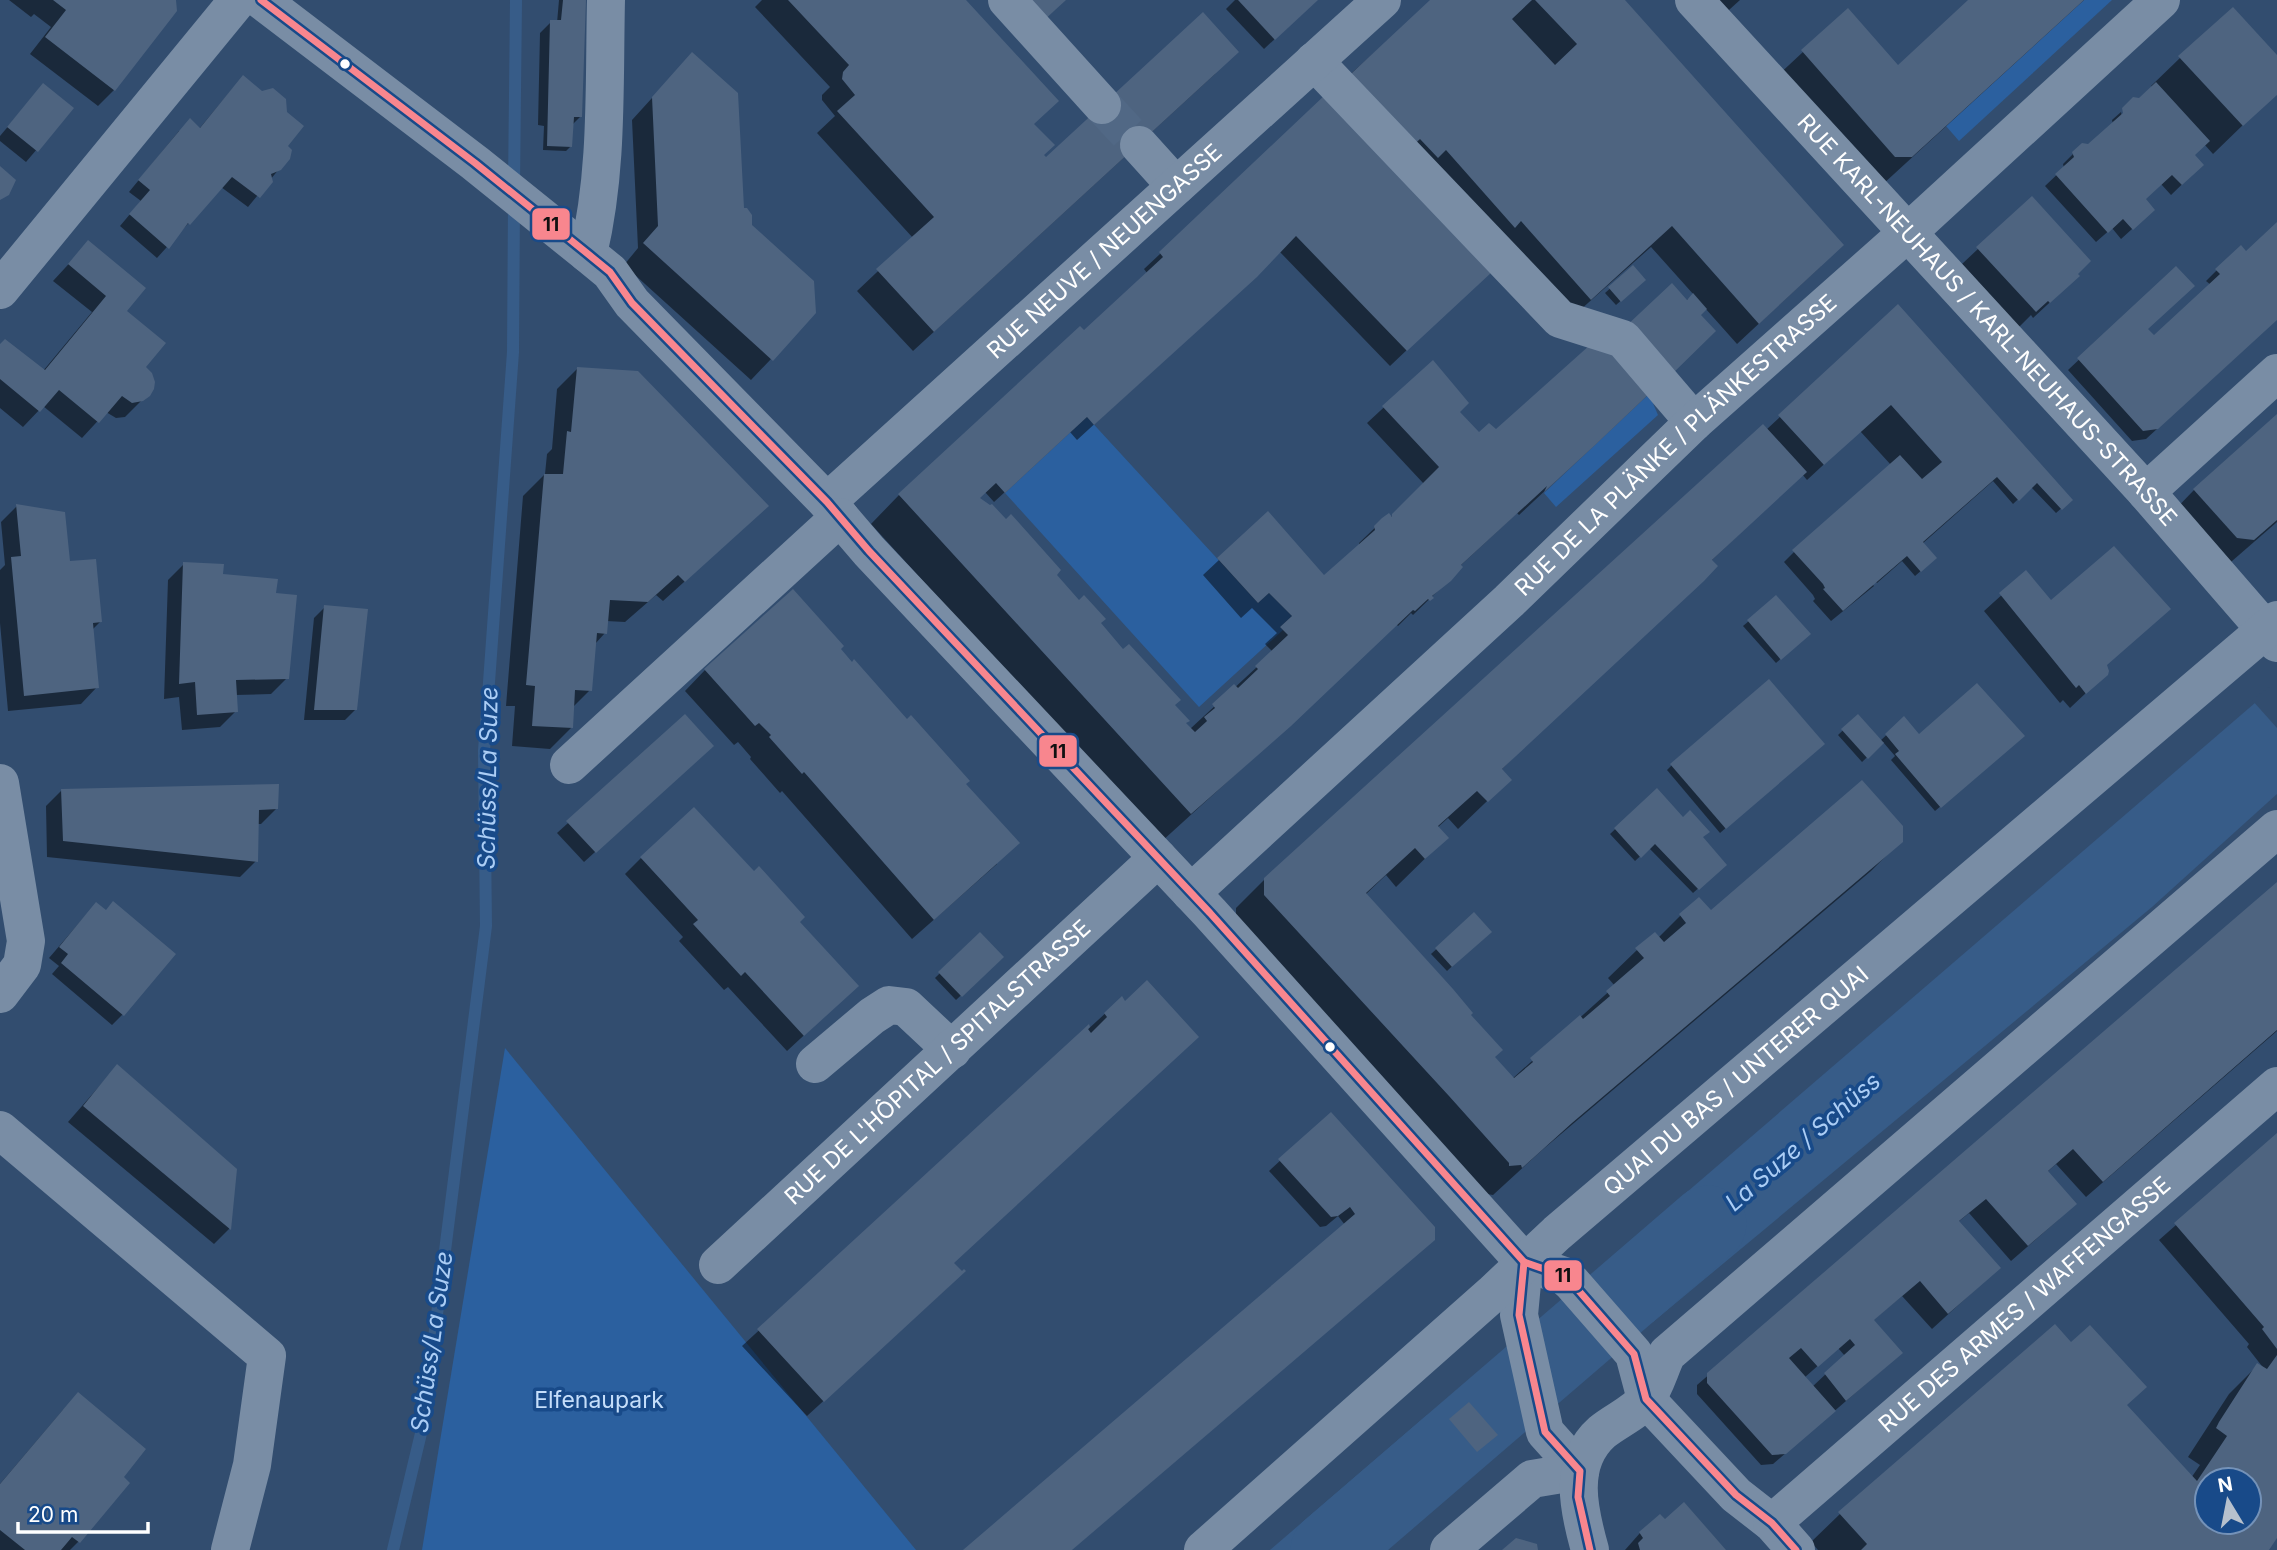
<svg xmlns="http://www.w3.org/2000/svg" width="2277" height="1550" viewBox="0 0 2277 1550" font-family="Inter,sans-serif">
<style>
.green{fill:#2b609f}
.water{fill:#375c88}
.pier{fill:#324d6f}
.shadow{fill:#0007;fill-rule:evenodd}
.lines{fill:none;stroke-linecap:round;stroke-linejoin:round}
.stream{stroke:#375c88;stroke-width:12}
.river{stroke:#375c88;stroke-width:77}
.building{fill:#4e6480;fill-rule:evenodd}
.minor-tunnel{stroke:#516885;stroke-width:38;stroke-dasharray:38 19;stroke-linecap:butt}
.minor{stroke:#798da5;stroke-width:38}
.bus-1-casing{stroke:#184a89;stroke-width:12}
.bus-1{stroke:#f8868e;stroke-width:7}
.bus-dot{fill:#fff;stroke:#184a89;stroke-width:2.5}
.labels{text-anchor:middle;stroke-width:7;stroke-linejoin:round;paint-order:stroke}
.street-label{font-size:23px;fill:#fff;stroke:#184a89}
.park-label{font-size:23px;fill:#c5defa;stroke:#184a89}
.water-label{font-size:24px;font-style:italic;fill:#abcdf5;stroke:#184a89}
.line-badge{stroke:#184a89;stroke-width:2.5}
.pale-badge-label{font-size:19px;text-anchor:middle;font-weight:bold;fill:#111}
</style>
<rect width="100%" height="100%" fill="#324d6f"/>
<g class="green">
<polygon points="2084,0 2112,0 1959,141 1946,126"/>
<polygon points="1649,394 1658,415 1556,507 1544,493"/>
<polygon points="1087,417 1258,603 1269,593 1292,616 1280,627 1283,630 1199,707 1005,493"/>
<polygon points="505,1048 916,1550 422,1550"/>
</g>
<g class="water">
<polygon points="2277,684 2277,794 2152,907 1653,1322 1601,1266"/>
<polygon points="1427,1415 1476,1472 1384,1550 1270,1550"/>
</g>
<polygon class="pier" points="2277,681 2277,728 2252,700"/>
<g class="shadow">
<polygon points="9,0 173,0 175,10 114,90 98,106 30,54 51,27 34,14 31,17"/>
<polygon points="559,0 585,0 580,117 572,125 571,146 566,151 543,150 544,126 538,125 540,33 551,22 557,23"/>
<polygon points="762,0 963,0 1032,125 1045,160 1216,73 913,351 857,291 913,238 817,133 835,116 822,100 822,95 830,87 755,7"/>
<polygon points="1235,0 1317,0 1264,49 1226,9"/>
<path d="M1433,0H1623L1821,266L1737,344L1705,308L1698,315L1685,360L1519,515L1517,513L1460,566L1449,580L1413,615L1411,613L1398,626L1396,624L1303,713L1161,842L871,524L899,495L1084,332L1147,273L1144,269L1160,254L1326,96ZM1651,247L1694,295L1495,432L1478,435L1458,412L1433,362L1367,423L1424,484L1390,518L1383,520L1359,543V546L1324,578L1219,560L1203,575L1241,618L1252,608L1277,633L1265,644L1273,652L1190,729L1173,706L1099,624L978,498L985,492L994,502L1070,432L1077,440L1239,292L1279,251L1390,366L1489,272L1561,327Z"/>
<polygon points="1702,0 1740,0 1719,19"/>
<polygon points="1971,0 2084,0 1882,185 1773,80 1847,11 1897,67"/>
<polygon points="692,54 742,210 771,359 751,380 624,265 638,248 632,120"/>
<polygon points="2277,56 2277,92 2213,154 2204,144 2193,155 2202,165 2171,195 2161,184 2144,200 2142,220 2121,239 2112,228 2096,242 2045,186 2064,168 2063,164 2074,153 2089,146 2113,124 2112,120 2121,112 2123,122 2153,88 2151,86 2180,58"/>
<polygon points="43,85 72,108 26,162 0,141 0,136"/>
<polygon points="233,88 285,146 279,169 248,207 221,187 157,258 120,226 141,201 129,192 179,131 199,129"/>
<polygon points="2032,198 2061,292 2033,318 2031,315 2019,327 1962,264"/>
<polygon points="2277,225 2277,319 2146,439 2132,441 2068,370 2131,311 2153,337 2211,285 2206,281 2217,270 2246,254"/>
<polygon points="89,242 125,311 144,367 142,400 125,417 116,418 106,412 82,438 43,406 23,427 0,408 0,346 43,371 92,312 53,281"/>
<polygon points="1633,268 1644,280 1616,305 1605,293"/>
<polygon points="1898,307 2071,500 2056,513 2031,487 2013,504 1993,481 1922,544 1930,563 1915,576 1902,561 1877,583 1823,524 1891,465 1860,431 1807,480 1802,474 1711,561 1501,770 1509,780 1458,829 1448,818 1437,828 1446,838 1396,887 1386,875 1365,895 1468,1015 1493,1058 1512,1079 1615,986 1608,978 1637,950 1658,938 1681,915 1711,913 1900,842 1871,871 1541,1151 1493,1195 1481,1193 1236,924 1236,908 1265,879 1766,430"/>
<polygon points="578,368 746,526 663,601 656,595 625,622 606,621 605,633 595,644 590,690 572,708 571,728 550,749 512,746 515,706 506,706 523,496 545,474 547,454 552,449 557,389"/>
<polygon points="2277,417 2277,522 2224,568 2166,519 2194,490"/>
<polygon points="17,506 68,563 100,622 92,630 97,687 81,704 8,711 0,623 0,570 5,565 1,522"/>
<polygon points="1820,526 1874,586 1831,621 1813,601 1815,599 1813,595 1784,562"/>
<polygon points="184,564 274,595 287,678 271,694 235,695 236,711 220,727 182,730 179,697 164,699 168,580"/>
<polygon points="2026,573 2105,666 2105,675 2070,708 2063,700 2060,703 1984,611"/>
<polygon points="1776,598 1804,638 1776,663 1743,626"/>
<polygon points="325,607 356,709 345,720 304,720 314,618"/>
<polygon points="705,670 964,784 997,864 912,939 782,791 780,793 750,759 751,757 738,742 734,745 685,691"/>
<polygon points="685,717 701,756 584,862 557,833"/>
<polygon points="1857,717 1880,741 1904,719 1919,737 2018,741 1935,811 1891,760 1895,756 1883,742 1862,762 1838,735"/>
<polygon points="1818,748 1720,833 1667,770 1672,765"/>
<polygon points="62,790 277,808 261,824 257,824 256,861 240,877 47,857 46,806"/>
<polygon points="1657,790 1701,838 1720,869 1693,893 1649,848 1635,861 1610,834"/>
<polygon points="641,858 798,922 841,1001 787,1051 728,987 724,990 679,941 683,937 625,874"/>
<path d="M2277,884V1031L2086,1197L2056,1164L2047,1172L2059,1219L2011,1261L1969,1213L1958,1222L1999,1268L1932,1329L1902,1296L1872,1321L1890,1363L1773,1464L1761,1465L1697,1394V1385ZM1838,1348L1845,1356L1812,1387L1804,1378Z"/>
<polygon points="86,915 123,1014 112,1025 52,974 59,966 49,958"/>
<polygon points="1474,915 1489,932 1447,971 1431,954"/>
<polygon points="980,934 1002,957 956,1000 935,978"/>
<polygon points="1121,999 1125,1003 952,1263 948,1287 807,1416 742,1346"/>
<polygon points="117,1066 235,1169 229,1229 214,1244 68,1122"/>
<polygon points="1331,1114 1422,1250 1071,1550 966,1550 1345,1225 1338,1216 1326,1226 1320,1227 1269,1171"/>
<path d="M2277,1136V1535L2268,1550H1818L1811,1542L1840,1514L2125,1406L2191,1478L2200,1465L2188,1457L2229,1394L2258,1365L2265,1370L2247,1347L2249,1344L2159,1240ZM2207,1480H2249V1522H2207Z"/>
<polygon points="63,1410 121,1477 79,1541 70,1550 0,1550 0,1484"/>
<polygon points="1450,1420 1491,1439 1472,1456 1446,1425"/>
<polygon points="1640,1533 1724,1550 1625,1550"/>
</g>
<g class="lines">
<g class="stream">
<polyline points="514,185 516,0"/>
<polyline points="393,1550 423,1425 486,926 484,751 513,352 514,203"/>
</g>
<polyline class="river" points="1329,1550 1708,1224"/>
</g>
<g class="building">
<polygon points="53,0 176,0 177,11 115,91 45,37 66,10"/>
<polygon points="563,0 586,0 582,117 574,117 572,147 547,146 550,20 561,20"/>
<polygon points="788,0 966,0 1059,101 1034,124 1055,145 1044,155 1046,157 1203,12 1239,52 934,332 876,269 934,217 837,111 855,95 842,79 843,72 849,65"/>
<polygon points="1022,0 1066,0 1042,22"/>
<polygon points="1238,0 1318,0 1275,40"/>
<polygon points="1430,0 1532,0 1512,19 1555,65 1577,44 1535,0 1625,0 1844,245 1759,324 1672,226 1591,300 1521,221 1515,228 1446,150 1438,158 1420,139 1404,154 1339,85"/>
<polygon points="1968,0 2084,0 1912,157 1895,157 1801,50 1848,8 1898,65"/>
<polygon points="2233,7 2277,55 2277,95 2243,126 2178,56"/>
<polygon points="692,52 738,93 744,208 747,208 752,215 752,225 814,281 816,313 773,361 643,243 658,226 652,97"/>
<polygon points="243,75 262,91 273,88 286,99 287,112 304,126 288,146 292,150 290,159 281,170 271,174 273,182 260,198 232,177 190,225 188,223 169,249 129,214 150,190 138,180 190,118 200,128"/>
<polygon points="2156,82 2210,141 2195,155 2204,165 2182,185 2172,175 2146,199 2155,210 2133,230 2123,219 2108,233 2055,174 2074,157 2072,152 2082,143 2088,144 2123,113 2122,108 2133,97 2139,98"/>
<polygon points="43,83 74,108 38,152 7,127"/>
<polygon points="1326,94 1492,272 1407,351 1296,236 1257,277 1094,425 1087,417 1005,493 996,483 980,498 990,505 992,504 1006,519 1011,514 1061,570 1057,575 1079,600 1084,595 1106,619 1101,623 1123,649 1129,644 1181,700 1175,705 1190,721 1186,723 1195,732 1207,721 1204,717 1215,708 1212,704 1234,684 1238,688 1258,669 1255,666 1288,635 1280,627 1292,616 1269,593 1258,603 1217,558 1268,511 1324,575 1375,530 1374,526 1382,518 1389,513 1392,517 1392,514 1439,467 1382,406 1433,360 1469,403 1460,412 1479,432 1489,423 1496,429 1600,336 1649,394 1594,446 1544,492 1547,486 1461,565 1463,567 1451,581 1432,596 1434,598 1430,601 1428,599 1415,611 1413,610 1291,726 1191,814 898,494 1080,326 1084,330 1163,257 1159,252"/>
<polygon points="0,166 16,180 9,195 0,200"/>
<polygon points="2032,196 2091,261 2078,274 2080,276 2050,303 2048,301 2036,312 1976,247"/>
<polygon points="2277,222 2277,320 2158,429 2143,431 2077,358 2176,266 2195,286 2148,329 2154,335 2220,274 2215,269 2241,245 2246,251"/>
<polygon points="88,240 146,288 127,311 166,343 146,367 152,373 155,382 154,389 150,396 143,401 132,403 122,396 99,423 59,390 40,412 0,379 0,344 5,339 45,370 106,296 68,264"/>
<polygon points="1633,265 1646,280 1621,302 1608,287"/>
<polygon points="1672,283 1687,300 1693,293 1707,309 1701,315 1716,331 1669,377 1624,328"/>
<polygon points="1898,304 2073,500 2062,510 2037,483 2019,501 1997,477 1923,542 1937,558 1921,572 1907,556 1843,611 1823,589 1825,588 1823,584 1792,550 1900,455 1922,479 1942,462 1891,405 1824,465 1778,415"/>
<polygon points="577,367 638,371 769,506 685,582 678,575 648,602 610,600 607,634 597,633 592,691 575,690 573,728 532,726 535,686 526,685 544,474 563,474 567,431 571,432"/>
<polygon points="2277,414 2277,520 2254,540 2237,538 2193,489"/>
<polygon points="1763,424 1807,472 1712,560 1718,566 1704,581 1502,769 1512,780 1488,802 1477,791 1438,826 1449,838 1425,859 1415,848 1366,893 1453,989 1473,1013 1471,1015 1503,1050 1495,1057 1514,1078 1533,1062 1530,1058 1580,1015 1583,1019 1610,996 1606,991 1644,958 1635,948 1655,932 1664,942 1686,923 1679,914 1699,897 1711,910 1862,780 1903,826 1903,842 1572,1123 1522,1168 1521,1165 1509,1166 1509,1163 1449,1096 1264,895 1264,878"/>
<polygon points="16,504 65,512 70,561 96,559 102,622 93,623 99,688 24,696 11,557 21,556"/>
<polygon points="2114,546 2171,609 2107,665 2109,671 2108,675 2086,694 2079,685 2076,688 1999,593 2026,570 2051,600"/>
<polygon points="183,562 224,564 223,574 278,579 276,593 297,595 289,679 236,680 238,712 197,715 195,682 179,684"/>
<polygon points="793,589 844,646 841,649 852,662 854,659 907,719 911,715 970,781 966,784 1020,843 934,920 804,772 802,774 769,737 771,735 759,723 755,726 704,669"/>
<polygon points="1776,595 1811,634 1781,660 1747,620"/>
<polygon points="324,605 368,609 357,710 314,710"/>
<polygon points="1769,679 1825,744 1726,829 1670,764"/>
<polygon points="1977,683 2025,736 1941,808 1895,754 1899,751 1885,734 1904,716 1919,734"/>
<polygon points="685,714 714,746 596,853 566,821"/>
<polygon points="1858,714 1884,743 1868,759 1841,729"/>
<polygon points="279,784 278,809 259,810 258,862 63,841 61,789"/>
<polygon points="1657,788 1683,817 1690,810 1710,832 1703,837 1727,865 1699,890 1655,844 1641,858 1614,828"/>
<polygon points="694,807 754,871 759,866 805,917 800,922 859,986 804,1036 745,972 741,976 693,924 698,920 640,857"/>
<polygon points="2277,882 2277,1030 2103,1182 2073,1149 2048,1171 2077,1204 2028,1246 1986,1199 1959,1221 2001,1268 1948,1314 1920,1281 1874,1320 1903,1353 1846,1401 1824,1373 1855,1345 1850,1339 1818,1367 1801,1348 1789,1358 1836,1411 1786,1454 1772,1455 1707,1383 1707,1373"/>
<polygon points="113,901 176,954 124,1016 61,963 68,954 59,947 96,902 106,910"/>
<polygon points="1474,912 1492,932 1452,967 1435,948"/>
<polygon points="980,932 1004,957 962,997 938,972"/>
<polygon points="1147,980 1199,1037 954,1263 962,1271 964,1269 966,1271 824,1402 757,1329 1089,1024 1090,1027 1088,1029 1091,1033 1107,1017 1104,1013 1122,996 1125,1001"/>
<polygon points="117,1064 237,1169 231,1230 83,1106"/>
<polygon points="1331,1112 1435,1227 1435,1240 1072,1550 963,1550 1355,1214 1350,1207 1338,1216 1331,1217 1278,1159"/>
<polygon points="2277,1133 2277,1349 2262,1329 2264,1327 2174,1223"/>
<path d="M2055,1324L2071,1342L2090,1325L2147,1387L2127,1405L2197,1481L2227,1436L2216,1428L2219,1422L2257,1363L2267,1369L2277,1355V1538L2269,1550H1861L1867,1544L1838,1512ZM2207,1480H2249V1522H2207Z"/>
<polygon points="78,1392 146,1449 124,1477 130,1483 80,1543 72,1537 61,1550 25,1550 0,1530 0,1484"/>
<polygon points="1469,1402 1498,1435 1477,1452 1449,1419"/>
<polygon points="1684,1502 1726,1550 1640,1550 1638,1543 1643,1538 1639,1532 1660,1514 1665,1519"/>
<polygon points="1516,1538 1537,1544 1538,1550 1502,1550"/>
</g>
<g class="lines">
<polyline class="minor-tunnel" points="1102,105 1139,145"/>
<g class="minor">
<polyline points="261,0 475,163 588,254 610,272 632,303 827,502 869,551 1210,913 1524,1262 1564,1276 1572,1283 1634,1354 1646,1399 1736,1495 1772,1523 1796,1550"/>
<polyline points="1007,0 1102,105"/>
<path id="s1" d="M1694,0L2146,492L2277,643"/>
<polyline points="1314,61 1560,319 1623,339 1694,422"/>
<polyline points="1139,145 1176,186"/>
<path d="M588,254C608,171 604,85 606,0"/>
<polyline points="0,290 238,0"/>
<polyline points="2146,492 2277,373"/>
<path id="s2" d="M827,502L1382,0"/>
<polyline points="569,765 840,517"/>
<polyline points="0,783 26,941 22,965 0,994"/>
<path id="s3" d="M1191,893L1509,601L1694,422L1906,234L2161,0"/>
<polyline points="815,1064 872,1016 889,1005 906,1007 952,1050"/>
<polyline points="0,1130 267,1356 252,1465 230,1550"/>
<polyline points="1524,1262 1519,1315 1545,1432 1580,1471"/>
<path id="s4" d="M718,1265L1158,858"/>
<path id="s5" d="M1772,1523L2277,1086"/>
<path id="s6" d="M1203,1550L1492,1294L1557,1233L2277,620"/>
<polyline points="1449,1550 1532,1479 1580,1471"/>
<path d="M1590,1550C1579,1511 1567,1463 1602,1432C1615,1421 1635,1413 1646,1399C1655,1388 1660,1368 1667,1354L2277,829"/>
</g>
<defs>
<g id="bus-1">
<polyline points="261,0 475,163 588,254 610,272 632,303 827,502 869,551 1210,913 1524,1262 1564,1276 1572,1283 1634,1354 1646,1399 1736,1495 1772,1523 1796,1550"/>
<polyline points="1524,1262 1519,1315 1545,1432 1580,1471 1578,1497 1590,1550"/>
</g>
</defs>
<use href="#bus-1" class="bus-1-casing"/>
<use href="#bus-1" class="bus-1"/>
</g>
<g class="bus-dot">
<circle cx="345" cy="64" r="6"/>
<circle cx="1330" cy="1047" r="6"/>
</g>
<g class="labels">
<g class="street-label">
<text dy="8" stroke="none"><textPath href="#s2" startOffset="374">RUE NEUVE / NEUENGASSE</textPath></text>
<text dy="8" stroke="none"><textPath href="#s1" startOffset="434">RUE KARL-NEUHAUS / KARL-NEUHAUS-STRASSE</textPath></text>
<text dy="8" stroke="none"><textPath href="#s3" startOffset="660">RUE DE LA PLÄNKE / PLÄNKESTRASSE</textPath></text>
<text dy="8" stroke="none"><textPath href="#s4" startOffset="299">RUE DE L'HÔPITAL / SPITALSTRASSE</textPath></text>
<text dy="8" stroke="none"><textPath href="#s6" startOffset="710">QUAI DU BAS / UNTERER QUAI</textPath></text>
<text dy="8" stroke="none"><textPath href="#s5" startOffset="334">RUE DES ARMES / WAFFENGASSE</textPath></text>
</g>
<g class="park-label">
<text x="599" y="1408">Elfenaupark</text>
</g>
<g class="water-label">
<text transform="translate(488 778) rotate(-89)" y="8">Schüss/La Suze</text>
<text transform="translate(1803 1142) rotate(-41)" y="8">La Suze / Schüss</text>
<text transform="translate(432 1342) rotate(-82)" y="8">Schüss/La Suze</text>
</g>
</g>
<g class="line-badge">
<rect x="531" y="207" width="40" height="34" rx="7" fill="#f8868e"/>
<rect x="1038" y="734" width="40" height="34" rx="7" fill="#f8868e"/>
<rect x="1543" y="1259" width="40" height="33" rx="7" fill="#f8868e"/>
</g>
<g class="pale-badge-label">
<text x="551" y="231">11</text>
<text x="1058" y="758">11</text>
<text x="1563" y="1282">11</text>
</g>
<g transform="translate(2228 1501) rotate(350)"><circle r="33" fill="#184a89" stroke="#7492b8" stroke-width="2"/>
<path d="M0-5L12 26L0 18L-12 26Z" fill="#b7c1cd"/>
<text y="-10" font-size="19" font-weight="bold" text-anchor="middle" fill="#ffffff">N</text>
</g>
<path d="M18 1522v10h130v-10" fill="none" stroke="#ffffff" stroke-width="3.5"/>
<text x="28" y="1522" font-size="21" fill="#ffffff" stroke="#184a89" stroke-width="5" paint-order="stroke">20 m</text>
</svg>
